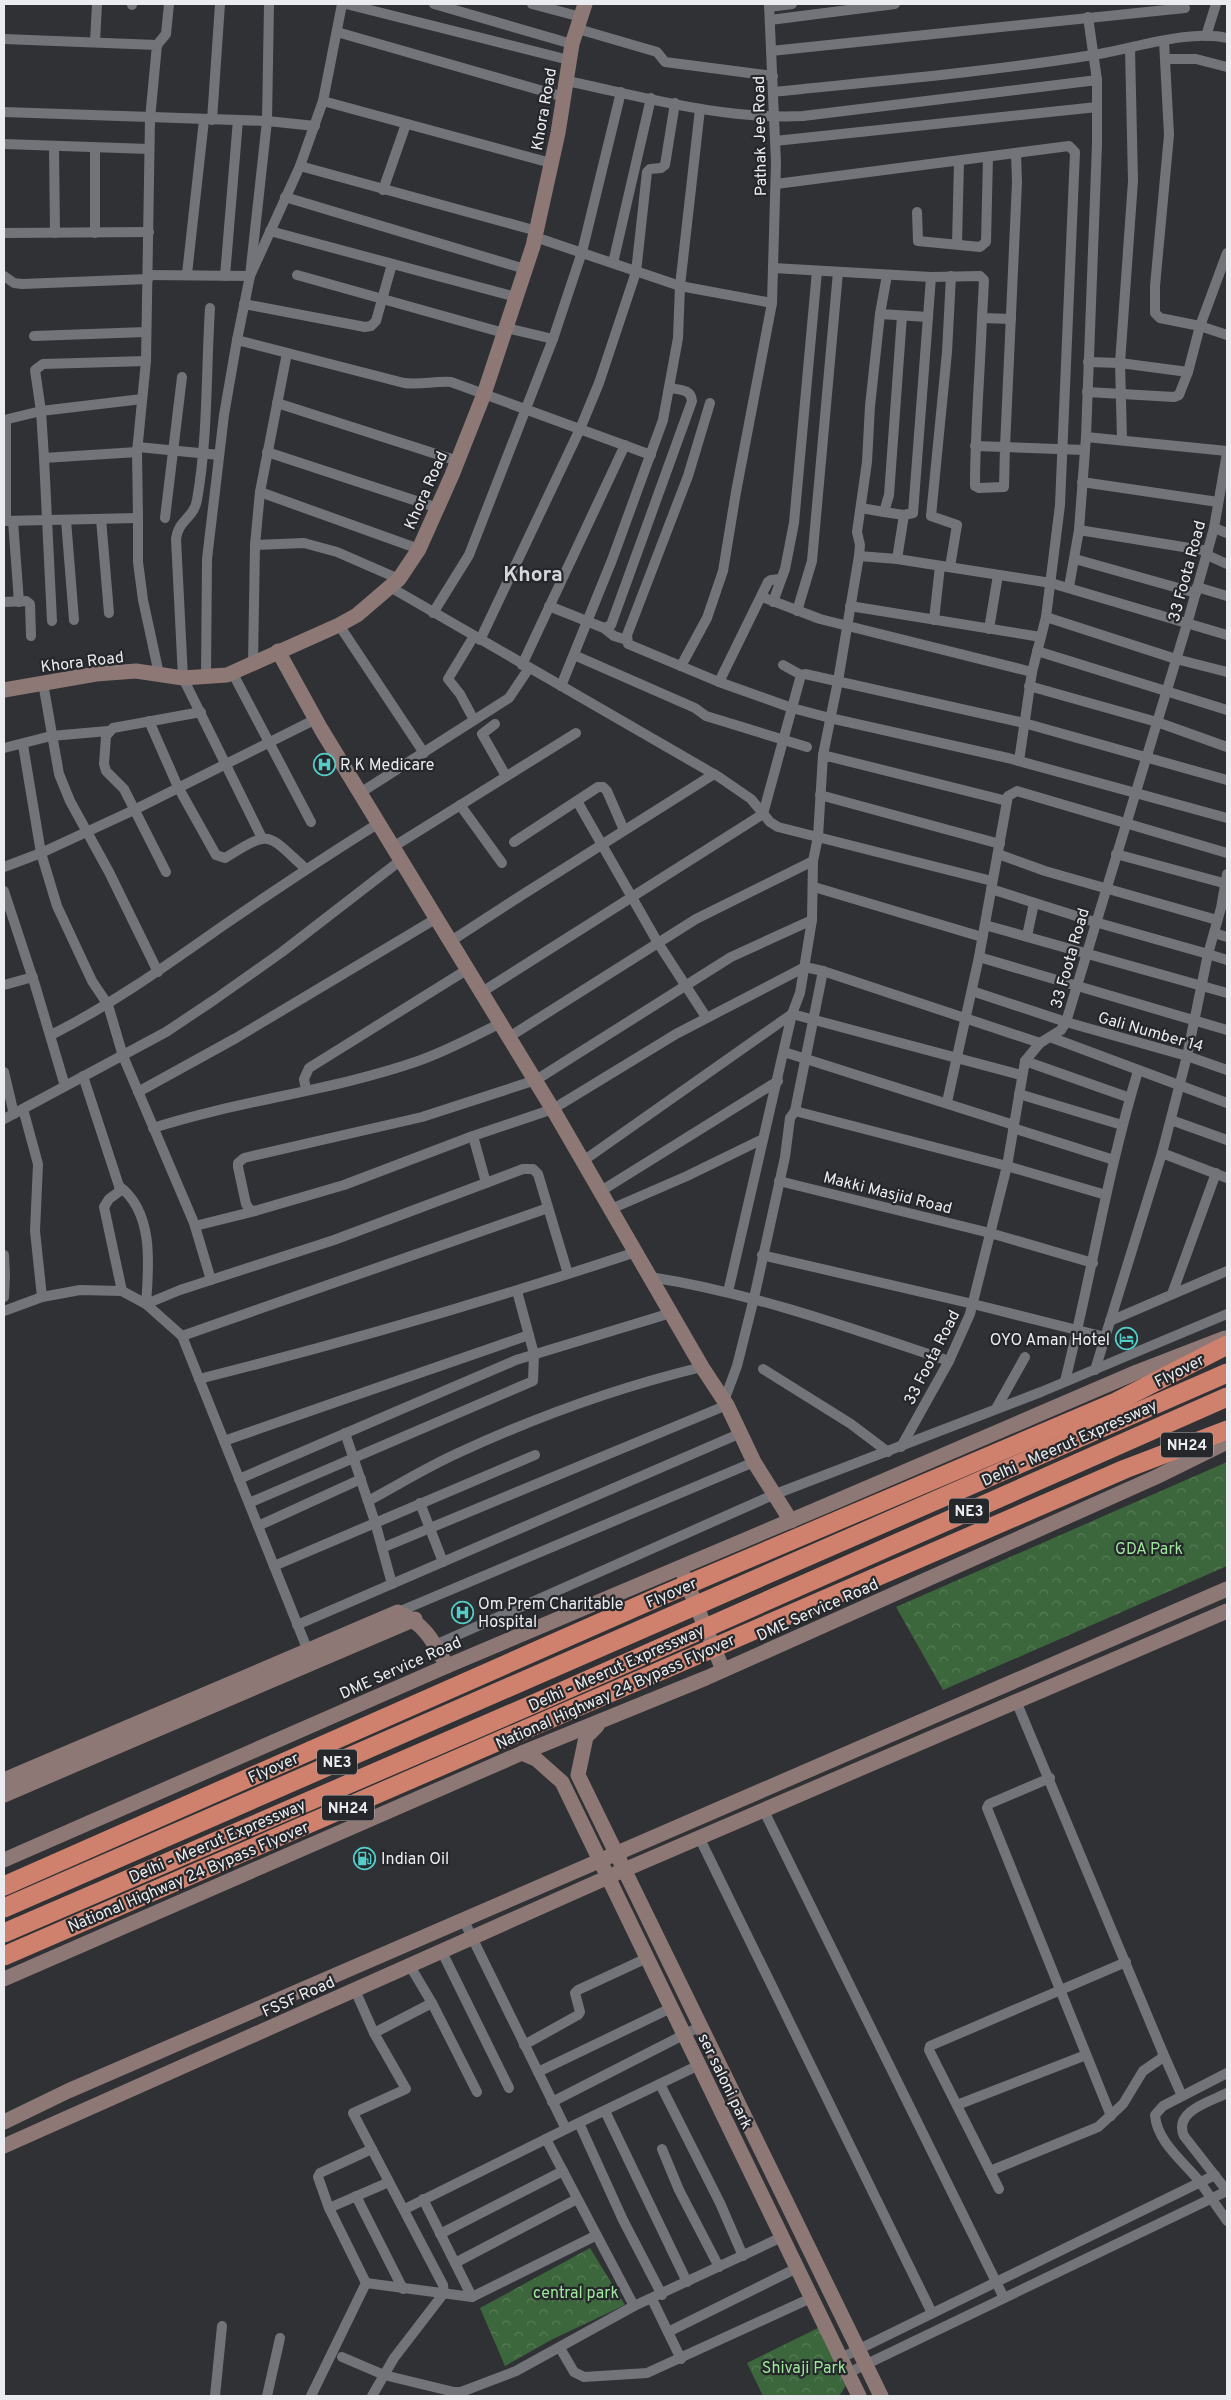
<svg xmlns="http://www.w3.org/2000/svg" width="1231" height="2400" viewBox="0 0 1231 2400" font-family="Overpass,sans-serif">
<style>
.park{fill:url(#park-crowns)}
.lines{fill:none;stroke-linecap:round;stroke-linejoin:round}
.street{stroke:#727479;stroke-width:10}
.secondary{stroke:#8e7875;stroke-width:15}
.highway{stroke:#cf816d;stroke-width:19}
.labels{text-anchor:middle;stroke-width:4.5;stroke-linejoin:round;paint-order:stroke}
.shield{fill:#25272b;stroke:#b0b1b4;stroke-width:1}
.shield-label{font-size:15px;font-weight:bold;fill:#ebecef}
.street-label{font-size:16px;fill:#ebecef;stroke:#25272b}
.poi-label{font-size:16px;fill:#ebecef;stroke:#25272b;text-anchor:start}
.park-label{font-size:16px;fill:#9ee79c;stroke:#25272b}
.district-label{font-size:21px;font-weight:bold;fill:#d5d7dd;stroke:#25272b}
</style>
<defs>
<pattern id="park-crowns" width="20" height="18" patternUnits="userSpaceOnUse" patternTransform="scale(1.25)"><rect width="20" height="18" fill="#3c663b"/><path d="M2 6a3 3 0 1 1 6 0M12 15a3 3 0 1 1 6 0" fill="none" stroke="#587c58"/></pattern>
</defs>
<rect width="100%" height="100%" fill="#2f3135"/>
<g class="park">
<polygon points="1227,1462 1227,1566 943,1690 896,1607"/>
<polygon points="590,2248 625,2305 553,2339 505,2366 480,2308"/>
<polygon points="818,2328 847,2384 839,2396 763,2396 747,2363"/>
</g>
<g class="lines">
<g class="street">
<polyline points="346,4 569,60"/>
<polyline points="434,4 572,44"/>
<polyline points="532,4 581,17"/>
<polyline points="132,5 132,4"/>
<polyline points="769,7 792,4"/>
<polyline points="770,20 895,4"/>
<polyline points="578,29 657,52 665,62 773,76"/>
<polyline points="337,32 564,97"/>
<polyline points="1206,36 1216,4"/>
<polyline points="4,39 157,45 150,119 146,361 137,452 138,518 138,562 143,600 159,674"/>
<polyline points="1164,41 1169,135 1155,286 1155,313 1160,318 1200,326 1227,335"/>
<polyline points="95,42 97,4"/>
<polyline points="157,45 166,34 169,4"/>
<polyline points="771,51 1185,8"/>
<polyline points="1166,59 1196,59 1227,67"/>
<path d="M567,81C644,97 723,120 803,116L1097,80"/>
<path d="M773,92C880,81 987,72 1093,55C1133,49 1188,29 1227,38"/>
<polyline points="323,101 551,163"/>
<polyline points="4,112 267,121 315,126"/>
<polyline points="212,120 220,4"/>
<polyline points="775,141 1097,107"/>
<polyline points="4,144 149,149"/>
<polyline points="54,147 55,233"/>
<polyline points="95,148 95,233"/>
<polyline points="1016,153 1017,182 1005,447 1085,450"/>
<polyline points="300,166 537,231"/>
<polyline points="776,184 1069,146 1075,152 1060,505 1046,617 1032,672"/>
<polyline points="383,190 406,124"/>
<polyline points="285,197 525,269"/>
<polyline points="917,212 918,241 980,247 986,242 988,157"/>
<polyline points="270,231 516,297"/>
<polyline points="4,233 149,232"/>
<polyline points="535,237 680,286 772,303"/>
<polyline points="957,244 959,161"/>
<polyline points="613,263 651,98"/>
<polyline points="773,268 931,277 980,276 984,280 982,318 1011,319"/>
<polyline points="187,274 204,120"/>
<polyline points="148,275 250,276 267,121 269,4"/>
<polyline points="297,275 504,333"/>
<polyline points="887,275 880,314 928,317 931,277"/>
<polyline points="4,276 14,283 22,284 148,279"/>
<polyline points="225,276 238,120"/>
<polyline points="244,304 365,327 371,326 376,321 392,264"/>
<path d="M210,308C206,371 208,438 197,500C194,518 178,520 176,539L183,678L262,838"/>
<polyline points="902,316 889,495 884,512 904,515"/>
<polyline points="506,328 553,339"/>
<polyline points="34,336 146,332"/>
<path d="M237,340L404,383C420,385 435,381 451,382L651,455"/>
<polyline points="1088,362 1120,363 1188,372"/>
<polyline points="1087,392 1174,397 1179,395 1188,372 1200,326 1227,253"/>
<polyline points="142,399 41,411 35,370 43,364 146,361"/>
<polyline points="277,403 458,461"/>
<polyline points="710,403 688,476 627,635 628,644 719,682 792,708 830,718 1008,758 1227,818"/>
<polyline points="4,420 41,411 44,458 137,452"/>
<polyline points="6,420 6,521"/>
<polyline points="1086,437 1227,451"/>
<polyline points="1122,439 1120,363 1133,181 1130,48"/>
<path d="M975,446L1005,447L1004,487L979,488L975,486C975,430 980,374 982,318"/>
<polyline points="138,447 219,455"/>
<polyline points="267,452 438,508"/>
<polyline points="44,458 52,621"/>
<polyline points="1082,482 1218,502"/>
<polyline points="260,492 419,549"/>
<polyline points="861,508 884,512"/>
<polyline points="165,518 182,377"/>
<polyline points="101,519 109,613"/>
<polyline points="66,520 74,620"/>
<polyline points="4,521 138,518"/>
<polyline points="13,521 19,602"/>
<polyline points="1214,528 1227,533"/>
<polyline points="1079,530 1208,551"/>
<polyline points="255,545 304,543 337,552 399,579"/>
<polyline points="1207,555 1227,564"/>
<polyline points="859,556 897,559 1051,583 1227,635"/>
<polyline points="897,559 904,515 913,513 928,317"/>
<polyline points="1075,559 1196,593"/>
<polyline points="950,567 957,525 931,516 947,352 951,276"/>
<polyline points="390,587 719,777 751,799 770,822 778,827 992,881"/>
<polyline points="1069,587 1079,530 1086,437 1097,144 1097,80 1088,17"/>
<polyline points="1197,587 1227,596"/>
<polyline points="762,597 820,619 1032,672 1019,761"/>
<polyline points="4,602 26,601 30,604 31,636"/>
<polyline points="773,602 785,569 794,523 817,271"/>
<path d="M549,606L604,628L611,625L692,401C691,389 680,390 670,388"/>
<polyline points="850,606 1041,637"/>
<polyline points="797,611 812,561 838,272"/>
<polyline points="433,613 469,555 553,339 582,252 621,92"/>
<polyline points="1046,617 1176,659 1227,672"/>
<polyline points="934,620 940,566"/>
<polyline points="339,625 424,753"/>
<polyline points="604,628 614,636 627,640"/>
<polyline points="989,629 998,575"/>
<polyline points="474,636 448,679 460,694 474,720"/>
<polyline points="480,640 580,429 599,383 636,272 647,172 650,169 661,168 665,165 675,103"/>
<polyline points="1037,651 1227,710"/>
<polyline points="574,655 695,708 706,716 807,747"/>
<polyline points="253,663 255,545 260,492 287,353"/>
<polyline points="522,665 625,445"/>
<polyline points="783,665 801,675"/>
<polyline points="681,666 707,618 723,571 736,492 772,303 776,163 769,4"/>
<polyline points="232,672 311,822"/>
<polyline points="206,676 207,559 224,415 237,340 250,276 300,166 323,101 342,4"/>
<polyline points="719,682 768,582 771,580 781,579"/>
<polyline points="43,683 59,774 70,801 109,872 158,972"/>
<polyline points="561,686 612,560 663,420 678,338 680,286 700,109"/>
<polyline points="1029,686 1157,722 1227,747"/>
<path d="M149,721L178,787L216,855L225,858C272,829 266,833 306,869"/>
<polyline points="495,724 482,734 506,776"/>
<polyline points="23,745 41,853 57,906 92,981 108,1005 123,1056 194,1223 211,1280"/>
<polyline points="4,748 51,736 108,731"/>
<polyline points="823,755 838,681 859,556 860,545 857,532 867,462 870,406 880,314"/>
<polyline points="360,793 509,698 529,668"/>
<polyline points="820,795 1000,844"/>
<polyline points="577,801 658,943 706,1017"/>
<polyline points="460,805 502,863"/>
<polyline points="514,842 598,787 603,787 607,791 624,830"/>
<polyline points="393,847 576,733"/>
<polyline points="998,854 1045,871 1217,920"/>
<polyline points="1116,854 1227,884"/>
<polyline points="4,867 41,853 134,810 316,719"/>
<polyline points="166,872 124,789 106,771 104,764 106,736 113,728 201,712"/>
<polyline points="814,887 982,937"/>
<polyline points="991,889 1095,922 1208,954 1221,908 1227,874"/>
<polyline points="4,891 35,985 65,1086"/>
<polyline points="812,920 731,957 536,1080 422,1117 244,1158 238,1163 238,1167 246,1204 250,1210 255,1211 344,1185 473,1136 553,1109 676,1034 805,967 823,971 1040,1043"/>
<polyline points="985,925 1227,993"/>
<polyline points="1214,933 1227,937"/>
<polyline points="1027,936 1034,903"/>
<polyline points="451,941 522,895 714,774"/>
<polyline points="979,957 1227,1030"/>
<polyline points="4,985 33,977"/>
<polyline points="972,991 1066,1022 1187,1056 1227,1070"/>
<polyline points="482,992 763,814 801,675 805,674 1024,723 1227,780"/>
<path d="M51,1035C113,1004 167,965 224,925C275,890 326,856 379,823"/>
<polyline points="509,1037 696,919 813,861"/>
<polyline points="1050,1037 1227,1103"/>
<polyline points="784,1052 1014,1125"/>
<polyline points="1025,1061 1130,1098"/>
<polyline points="4,1072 14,1114"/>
<polyline points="83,1076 119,1186 120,1191 109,1199 104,1207 122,1291"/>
<polyline points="306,1090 304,1079 309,1068 468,969"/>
<polyline points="138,1092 236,1038 437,918"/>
<polyline points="1019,1094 1122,1125"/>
<polyline points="947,1102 979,957 1008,796 1017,791 1227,853"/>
<polyline points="23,1109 38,1164 35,1231 42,1297"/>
<polyline points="795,1111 1007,1166 1106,1195"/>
<polyline points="4,1119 166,1032 214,1000 282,952 401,860"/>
<polyline points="1171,1120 1227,1140"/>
<path d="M153,1128C240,1100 332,1091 418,1061C447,1051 474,1036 501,1023"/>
<polyline points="1013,1128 1114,1160"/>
<polyline points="1162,1153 1227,1178"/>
<polyline points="583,1161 792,1014 1021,1075"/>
<polyline points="779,1181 990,1233 1093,1263"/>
<polyline points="486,1183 523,1169 533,1169 538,1174 568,1274"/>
<path d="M119,1186C154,1212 149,1265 146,1304L180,1290L334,1240L486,1183L473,1136"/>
<polyline points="601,1191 778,1081"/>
<polyline points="611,1209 687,1176 763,1139"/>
<polyline points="195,1226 255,1211"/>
<polyline points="4,1255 5,1275 4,1297"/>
<polyline points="762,1255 973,1304 1105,1337"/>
<path d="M650,1277C753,1293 850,1328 949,1361"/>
<polyline points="728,1292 792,1014 800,993 812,920 813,861 818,837 823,755 1007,801"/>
<polyline points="1172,1294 1216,1173"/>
<polyline points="4,1311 42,1297 80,1290 122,1291 146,1304 182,1336 308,1651"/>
<polyline points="1110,1321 1227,1271"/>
<polyline points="182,1336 548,1208"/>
<polyline points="763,1369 851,1424 888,1452"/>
<polyline points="1095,1370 1162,1153 1187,1056 1208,954 1227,960"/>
<path d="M199,1379C347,1342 491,1300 636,1252"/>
<path d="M1065,1381C1091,1278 1107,1173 1138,1071"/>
<polyline points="724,1401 737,1366 754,1298 785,1157 790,1118 795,1111 823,971"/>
<polyline points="997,1407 1025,1357"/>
<polyline points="345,1433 375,1522 392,1584"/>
<polyline points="224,1441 529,1335"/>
<polyline points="901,1447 949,1361 970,1314 1007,1166 1025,1061 1040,1043 1061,1030 1066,1022 1187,624 1214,528 1227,453"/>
<polyline points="239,1479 516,1360 671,1313"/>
<path d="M368,1501C398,1485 427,1467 458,1453C536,1417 619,1387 702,1367"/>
<polyline points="249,1503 533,1381 534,1354 517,1291"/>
<polyline points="420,1503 443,1562"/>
<polyline points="258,1526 361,1479"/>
<polyline points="382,1548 727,1405"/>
<polyline points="274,1566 535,1455"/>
<polyline points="398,1612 754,1462"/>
<polyline points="297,1625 741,1433"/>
<polyline points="435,1645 773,1495 1041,1392 1227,1314"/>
<polyline points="1050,1778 989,1804 987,1808 1111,2116"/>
<polyline points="763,1809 1004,2298"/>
<polyline points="699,1837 932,2313"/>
<polyline points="463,1919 566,2129 699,2065"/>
<polyline points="442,1952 509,2088"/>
<polyline points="410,1966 432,2003 477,2092"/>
<polyline points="355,1990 374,2033 406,2089 353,2113 443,2285 444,2293 394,2358 372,2396"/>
<polyline points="374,2033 432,2003"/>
<polyline points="524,2045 578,2015 580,2012 575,1993 578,1990 647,1958"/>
<polyline points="1163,2053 1182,2096"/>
<polyline points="538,2072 671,2008"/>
<path d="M1227,2073L1163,2106L1155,2115C1157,2142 1184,2162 1200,2182C1209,2195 1218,2208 1227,2221"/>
<polyline points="660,2084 720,2203 743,2256"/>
<path d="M1227,2093C1210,2102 1173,2111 1184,2136L1227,2191"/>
<polyline points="552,2102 701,2026"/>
<polyline points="957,2105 1086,2055"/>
<polyline points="605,2111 687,2282"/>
<polyline points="579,2123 623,2220 662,2295"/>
<polyline points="546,2139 634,2306"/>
<polyline points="662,2149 679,2190 719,2267"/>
<polyline points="990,2171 1098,2127 1123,2104 1143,2071 1162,2058 1163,2053 1016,1701"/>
<polyline points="999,2189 929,2050 930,2046 1126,1962"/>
<polyline points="356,2196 403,2289"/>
<polyline points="423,2199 472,2297"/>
<polyline points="329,2208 389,2182"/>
<polyline points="405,2209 566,2129"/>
<polyline points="440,2234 563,2171"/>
<polyline points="455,2263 577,2199"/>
<polyline points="366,2283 472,2297 595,2236"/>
<polyline points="652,2299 681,2359"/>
<polyline points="668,2332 797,2268"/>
<polyline points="560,2348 574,2372 584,2377 647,2373 811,2298"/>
<polyline points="342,2357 384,2375 454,2392 461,2392 516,2371 634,2306 782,2237"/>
<polyline points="841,2358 1215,2175"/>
<polyline points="848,2373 1227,2191"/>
<polyline points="215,2396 222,2326"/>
<polyline points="267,2396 280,2338"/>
<polyline points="311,2396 366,2283 329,2208 318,2177 320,2173 372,2149"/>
</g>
<g class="secondary">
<polyline points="278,651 321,729 555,1113 702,1367 727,1405 754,1462 791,1521"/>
<polyline points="4,690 96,674 136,671 183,678 227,675 339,625 357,615 399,579 419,549 452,475 484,394 533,246 558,133 572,44 585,4"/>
<polyline points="684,1576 723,1670"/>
<polyline points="597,1726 586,1737 578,1775 881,2396"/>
<polyline points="522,1753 536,1759 562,1782 859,2396"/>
<path d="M4,1780L398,1612C425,1624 433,1641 447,1666"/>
<polyline points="4,1795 415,1619"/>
<polyline points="4,1860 447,1666 811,1512 1137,1372 1225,1338"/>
<polyline points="4,1979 522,1753 706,1678 1156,1477 1227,1442"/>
<polyline points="4,2122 68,2091 1227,1589"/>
<polyline points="4,2146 624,1870 1227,1611"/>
</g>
<g class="highway">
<polyline points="4,1886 663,1595 1116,1402 1227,1345"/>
<polyline points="4,1908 1227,1373"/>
<polyline points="4,1933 545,1699 1227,1397"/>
<polyline points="4,1956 1125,1469 1227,1430"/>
</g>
</g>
<defs>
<symbol id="hospital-ring" viewBox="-11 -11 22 22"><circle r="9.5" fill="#25272b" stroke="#54cdc8" stroke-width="1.5"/><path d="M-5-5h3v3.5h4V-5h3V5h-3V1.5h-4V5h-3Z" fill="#54cdc8"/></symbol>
<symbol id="hotel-ring" viewBox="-11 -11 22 22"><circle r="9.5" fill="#25272b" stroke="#54cdc8" stroke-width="1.5"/><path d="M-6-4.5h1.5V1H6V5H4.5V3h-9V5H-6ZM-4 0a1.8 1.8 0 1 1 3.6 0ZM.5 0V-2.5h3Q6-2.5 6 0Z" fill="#54cdc8"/></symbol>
<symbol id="fuel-ring" viewBox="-11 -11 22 22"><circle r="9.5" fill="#25272b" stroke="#54cdc8" stroke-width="1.5"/><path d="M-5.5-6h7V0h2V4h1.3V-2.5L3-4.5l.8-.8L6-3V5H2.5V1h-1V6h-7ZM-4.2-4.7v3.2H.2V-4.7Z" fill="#54cdc8"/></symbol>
</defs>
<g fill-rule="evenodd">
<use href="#hospital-ring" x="312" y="752" width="25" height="25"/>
<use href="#hotel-ring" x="1114" y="1326" width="25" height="25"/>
<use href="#hospital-ring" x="450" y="1600" width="25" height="25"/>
<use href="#fuel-ring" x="352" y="1846" width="25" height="25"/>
</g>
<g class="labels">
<g class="shield">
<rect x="1161" y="1432.5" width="52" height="25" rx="4"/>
<rect x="949" y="1498.5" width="40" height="25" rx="4"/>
<rect x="317" y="1749.5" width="40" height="25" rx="4"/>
<rect x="322" y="1795.5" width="52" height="25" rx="4"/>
</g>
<g class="shield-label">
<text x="1187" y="1450">NH24</text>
<text x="969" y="1516">NE3</text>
<text x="337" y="1767">NE3</text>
<text x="348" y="1813">NH24</text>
</g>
<g class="street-label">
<text transform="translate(543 109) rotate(-80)" y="6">Khora Road</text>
<text transform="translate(759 136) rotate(-91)" y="6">Pathak Jee Road</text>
<text transform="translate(425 490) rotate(-66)" y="6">Khora Road</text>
<text transform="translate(1186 571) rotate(-75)" y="6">33 Foota Road</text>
<text transform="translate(82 661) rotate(-7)" y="6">Khora Road</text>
<text transform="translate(1069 958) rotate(-74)" y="6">33 Foota Road</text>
<text transform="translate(1151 1031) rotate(16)" y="6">Gali Number 14</text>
<text transform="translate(888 1192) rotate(14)" y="6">Makki Masjid Road</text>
<text transform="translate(931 1357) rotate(-63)" y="6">33 Foota Road</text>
<text transform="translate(1179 1370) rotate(-27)" y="6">Flyover</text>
<text transform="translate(1069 1442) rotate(-24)" y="6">Delhi - Meerut Expressway</text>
<text transform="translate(671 1592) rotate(-23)" y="6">Flyover</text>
<text transform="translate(817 1609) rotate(-24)" y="6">DME Service Road</text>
<text transform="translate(400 1667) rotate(-24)" y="6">DME Service Road</text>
<text transform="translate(616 1667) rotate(-24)" y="6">Delhi - Meerut Expressway</text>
<text transform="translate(615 1691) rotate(-24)" y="6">National Highway 24 Bypass Flyover</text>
<text transform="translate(273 1767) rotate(-24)" y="6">Flyover</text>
<text transform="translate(217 1840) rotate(-23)" y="6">Delhi - Meerut Expressway</text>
<text transform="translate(188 1876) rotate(-23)" y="6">National Highway 24 Bypass Flyover</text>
<text transform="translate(298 1996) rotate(-24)" y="6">FSSF Road</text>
<text transform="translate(726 2081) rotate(64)" y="6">ser saloni park</text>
</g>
<g class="poi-label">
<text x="340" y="770">R K Medicare</text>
<text x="1110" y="1345" text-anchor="end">OYO Aman Hotel</text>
<text x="478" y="1609">Om Prem Charitable<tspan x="478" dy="18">Hospital</tspan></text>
<text x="381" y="1864">Indian Oil</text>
</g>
<g class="park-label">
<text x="1149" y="1554">GDA Park</text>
<text x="576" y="2298">central park</text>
<text x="804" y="2373">Shivaji Park</text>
</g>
<g class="district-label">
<text x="533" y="581">Khora</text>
</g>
</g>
<rect width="1231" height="2400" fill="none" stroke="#ebecef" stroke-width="10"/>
</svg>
